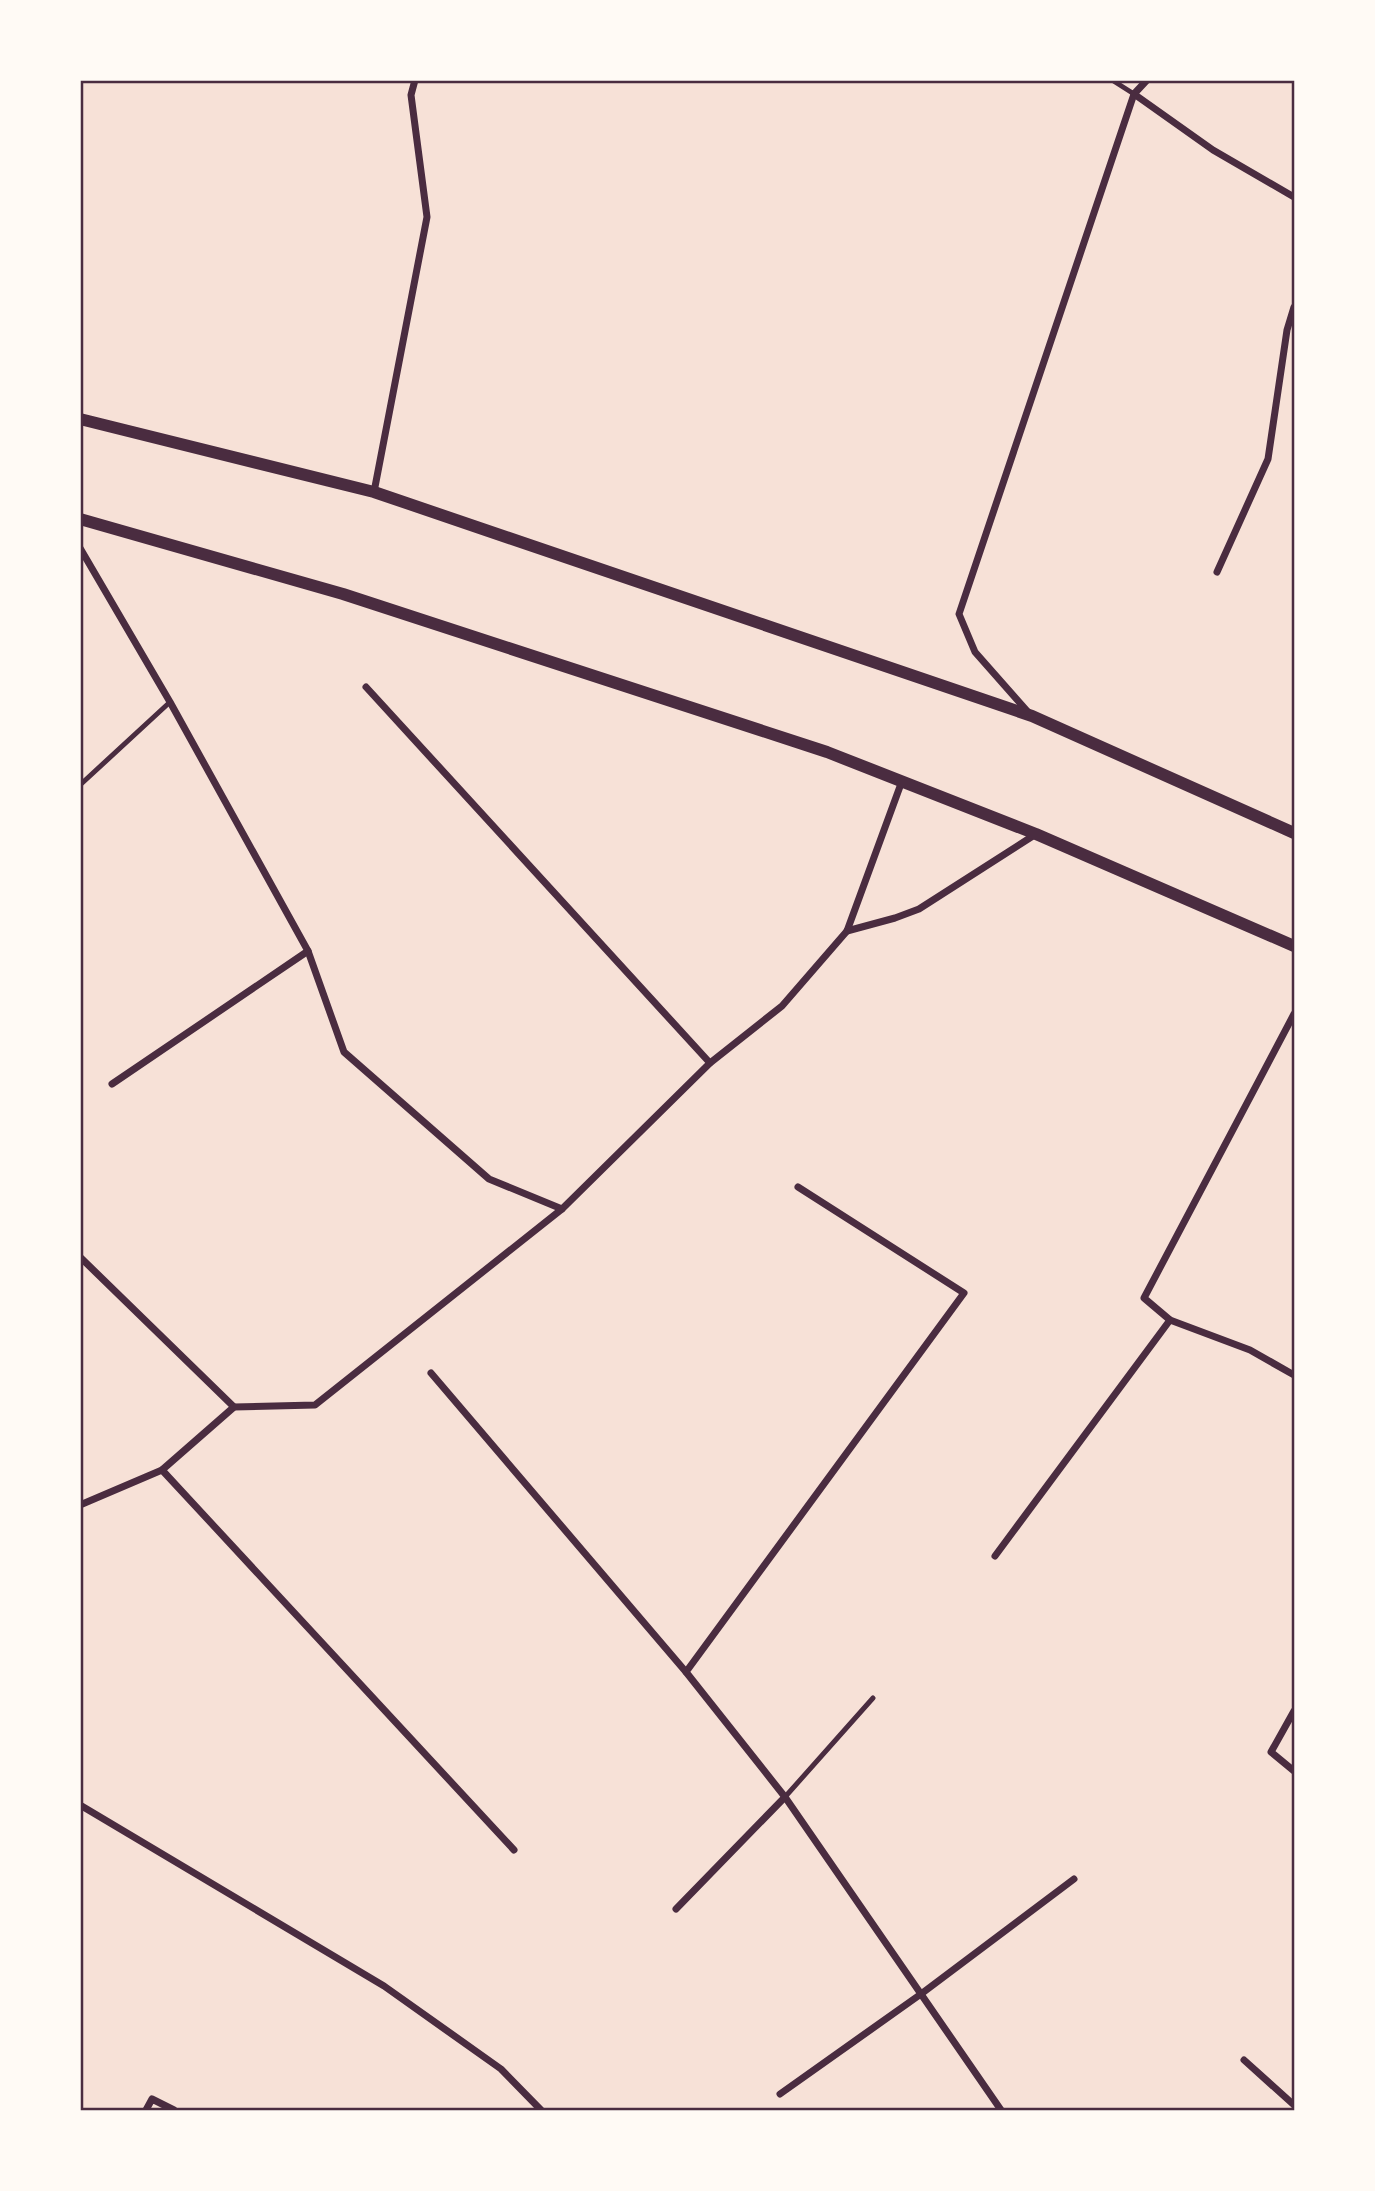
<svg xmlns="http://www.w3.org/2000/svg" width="1375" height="2191" viewBox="0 0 1375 2191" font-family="'Space Grotesk',sans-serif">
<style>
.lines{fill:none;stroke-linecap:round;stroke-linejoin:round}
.service{stroke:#4a2c40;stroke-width:5}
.minor{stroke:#4a2c40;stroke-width:7}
.tertiary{stroke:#4a2c40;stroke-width:12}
.neatline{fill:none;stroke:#4a2c40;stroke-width:2.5}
</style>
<rect width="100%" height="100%" fill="#f7e1d7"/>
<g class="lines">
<g class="service">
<polyline points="1112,80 1134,94"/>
<polyline points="80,785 170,702"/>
<polyline points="785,1797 873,1698"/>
</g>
<g class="minor">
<polyline points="1134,94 1213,150 1294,197"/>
<polyline points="374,492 427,217 411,95 415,80"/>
<polyline points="80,548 170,702 308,951 344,1052 489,1179 562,1209"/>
<polyline points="1217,572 1268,459 1287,330 1294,307"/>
<polyline points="366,687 710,1063"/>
<polyline points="1028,712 975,652 959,614 1134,94 1147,80"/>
<polyline points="847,931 895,918 919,909 1036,834"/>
<polyline points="1294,1014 1144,1298 1170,1320 1250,1350 1294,1375"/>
<polyline points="112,1084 308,951"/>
<polyline points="798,1187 964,1293 686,1672 785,1797 1001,2110"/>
<polyline points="80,1257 234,1407"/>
<polyline points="431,1373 686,1672"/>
<polyline points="162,1470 514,1850"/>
<polyline points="80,1505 162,1470 234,1407 315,1405 562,1209 710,1063 782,1006 847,931 902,781"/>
<polyline points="995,1556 1170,1320"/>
<polyline points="1294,1711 1271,1752 1294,1771"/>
<polyline points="80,1805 384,1986 501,2069 541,2110"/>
<polyline points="676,1909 785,1797"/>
<polyline points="1244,2060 1294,2105"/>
<polyline points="780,2094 921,1994 1074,1879"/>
<polyline points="146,2110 152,2099 174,2110"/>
</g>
<g class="tertiary">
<polyline points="80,419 374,492 1032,716 1294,833"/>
<polyline points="80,519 343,594 827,752 1036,834 1294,946"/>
</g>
</g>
<rect width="1375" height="2191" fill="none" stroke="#fffaf5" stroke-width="164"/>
<rect x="82" y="82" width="1211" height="2027" class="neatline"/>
</svg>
